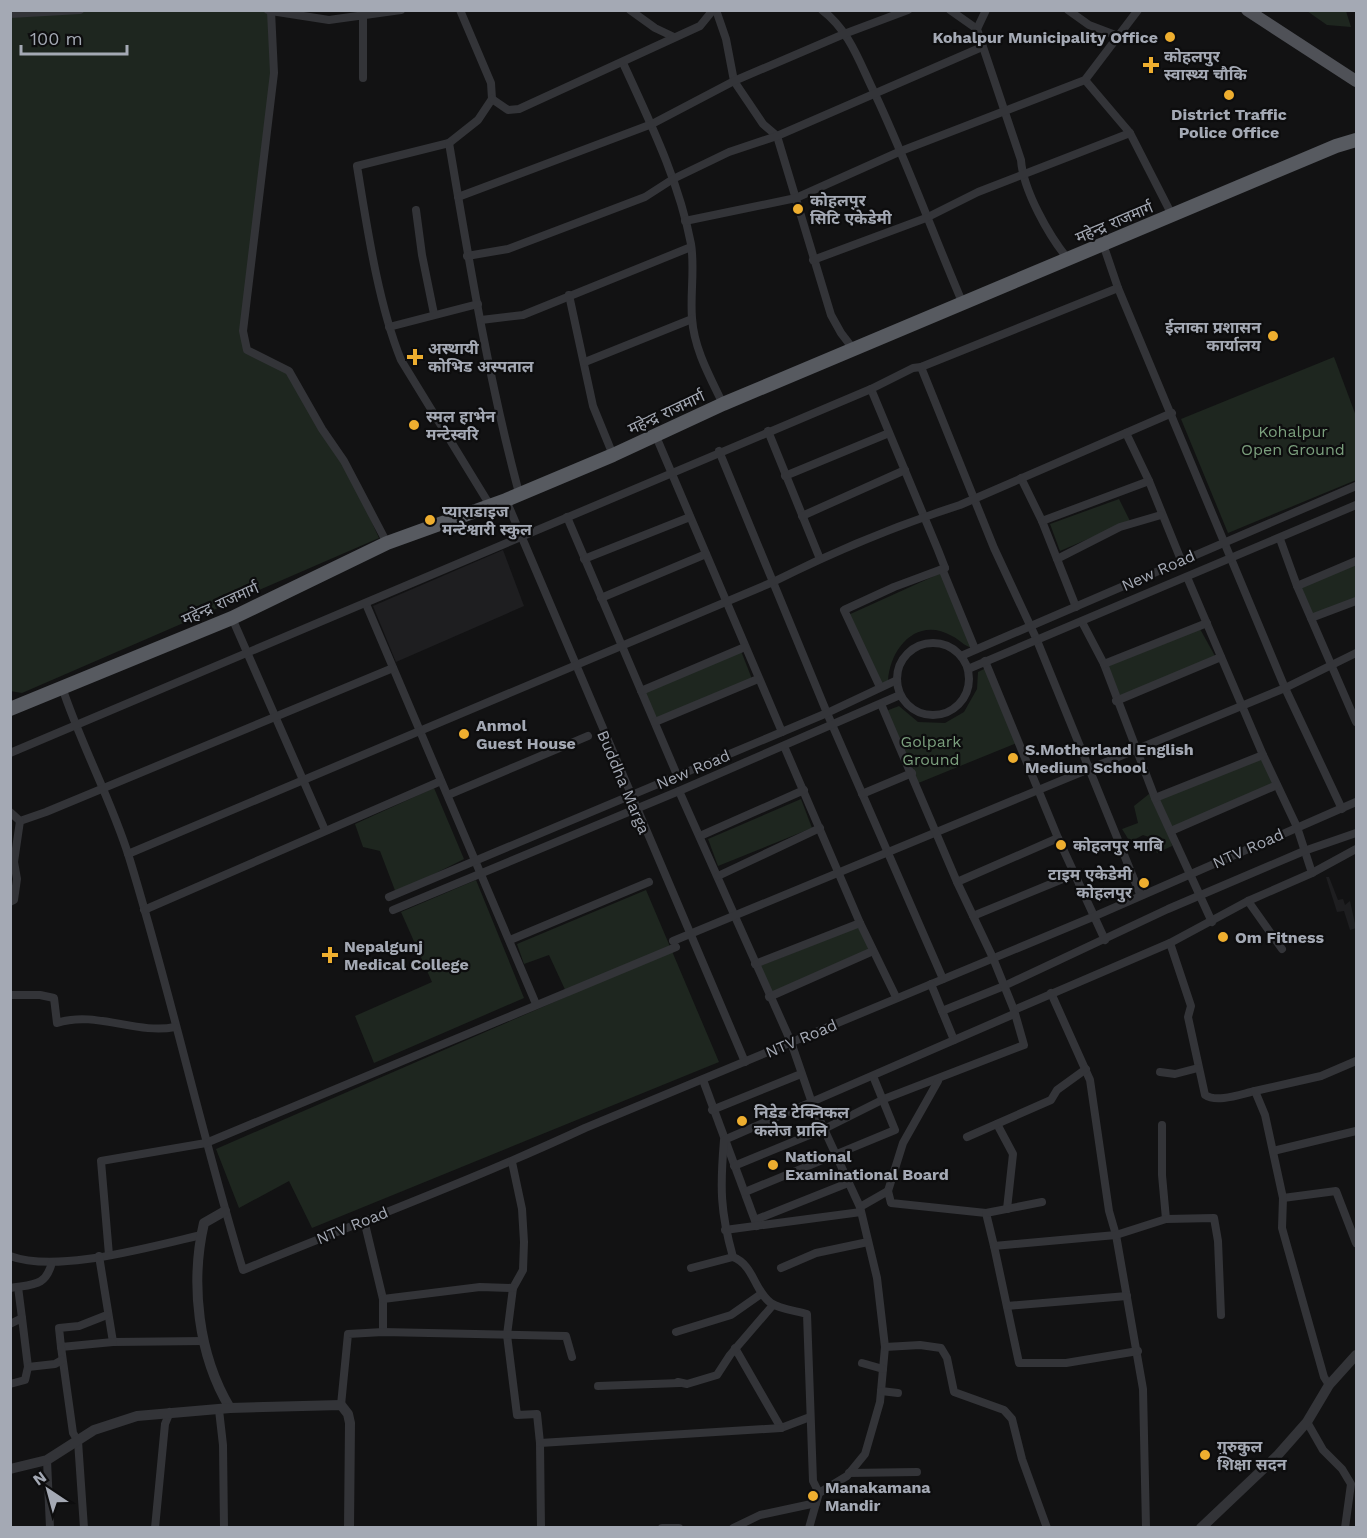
<svg xmlns="http://www.w3.org/2000/svg" width="1367" height="1538" viewBox="0 0 1367 1538" font-family="'Work Sans','Noto Sans Devanagari',sans-serif">
<style>
.built{fill:#1e1e20}
.green{fill:#1e261f}
.lines{fill:none;stroke-linecap:round;stroke-linejoin:round}
.minor{stroke:#333438;stroke-width:8}
.tertiary{stroke:#333438;stroke-width:10}
.primary{stroke:#4f5157;stroke-width:12}
.trunk{stroke:#575a60;stroke-width:14}
.poi-dot{fill:#eeae2f;stroke:#0d0d0e;stroke-width:2}
.labels{text-anchor:middle;stroke-width:4.5;stroke-linejoin:round;paint-order:stroke}
.poi-label{font-size:16px;font-weight:bold;fill:#a4a9b4;stroke:#0d0d0e;text-anchor:start}
.street-label{font-size:16px;fill:#a4a9b4;stroke:#0d0d0e}
.park-label{font-size:16px;fill:#7b9f7d;stroke:#0d0d0e}
</style>
<rect width="100%" height="100%" fill="#121213"/>
<g class="built">
<polygon points="503,550 524,606 396,662 373,606"/>
<polygon points="1326,877 1329,877 1338,900 1343,899 1345,905 1350,901 1356,928 1350,930 1344,911 1337,912"/>
</g>
<g class="green">
<polygon points="80,10 268,10 274,73 243,331 247,350 289,371 344,461 379,538 22,693 10,691 10,14"/>
<polygon points="1307,11 1346,11 1351,27 1327,25"/>
<polygon points="1334,357 1356,416 1356,480 1228,533 1181,419"/>
<polygon points="1119,499 1130,521 1060,551 1050,524"/>
<polygon points="1356,561 1356,601 1311,618 1297,586"/>
<path d="M941,573L972,648C964,646 960,640 952,636C917,616 890,648 888,681L879,685L846,616Z"/>
<polygon points="1200,629 1215,656 1120,696 1108,666"/>
<polygon points="741,651 752,679 656,719 644,692"/>
<polygon points="986,668 1019,742 916,784 886,711 899,706 918,722 945,723 964,712 977,689 978,672"/>
<polygon points="1262,757 1275,784 1173,830 1158,798"/>
<polygon points="434,788 464,859 396,893 380,851 363,847 355,824"/>
<path d="M1149,794C1160,809 1170,828 1172,846L1157,853L1149,837L1143,835L1130,842L1122,829L1138,823L1134,806Z"/>
<polygon points="801,799 812,828 718,866 708,839"/>
<polygon points="476,880 524,998 374,1063 355,1016 432,982 401,912"/>
<polygon points="646,890 719,1062 312,1228 289,1181 239,1208 216,1149 568,996 549,955 524,964 517,944"/>
<polygon points="858,927 869,949 770,993 760,966"/>
</g>
<g class="lines">
<g class="minor">
<polyline points="268,10 271,11 274,73 243,331 247,350 289,371 322,429 344,461 387,543"/>
<path d="M460,10L491,83L492,99L478,120L449,143L357,166C367,227 378,303 401,360L491,507"/>
<polyline points="630,10 655,28 674,37"/>
<polyline points="716,10 726,39 734,81 763,124 777,136 831,315 841,333 854,350"/>
<path d="M822,10C850,31 860,64 875,94C907,162 933,234 963,304"/>
<polyline points="950,10 977,29"/>
<path d="M986,10L977,29L1021,160C1023,190 1049,236 1068,259"/>
<polyline points="1068,10 1089,25 1118,36"/>
<polyline points="271,11 329,20 401,10"/>
<polyline points="363,12 363,78"/>
<polyline points="10,14 80,10"/>
<path d="M623,63C650,122 679,181 691,244C695,268 690,294 692,318C694,349 710,377 723,404"/>
<polyline points="1085,80 1130,133 1172,215"/>
<polyline points="492,99 508,110 519,109 700,26 713,10"/>
<path d="M449,143C469,261 488,377 519,493"/>
<polyline points="458,197 652,124 734,81 844,34 908,10"/>
<polyline points="416,210 422,255 434,314"/>
<polyline points="685,221 796,198 901,151 1085,80 1138,10"/>
<polyline points="1103,244 1118,288 1285,688 1342,809"/>
<polyline points="467,256 508,249 645,197 673,179 729,152 777,136 982,47"/>
<polyline points="813,260 926,218 978,192 1130,133"/>
<polyline points="569,295 593,406 613,455"/>
<polyline points="481,320 523,315 691,247"/>
<polyline points="389,327 478,304"/>
<polyline points="585,362 692,319"/>
<polyline points="921,367 994,548 1036,638 1140,894"/>
<polyline points="871,389 938,550 945,568 943,571 975,649"/>
<polyline points="768,431 820,559"/>
<polyline points="1126,433 1149,481 1181,560"/>
<polyline points="655,434 782,732"/>
<polyline points="719,451 827,713 943,979"/>
<polyline points="785,476 889,433"/>
<polyline points="1021,478 1042,521 1076,607"/>
<polyline points="506,500 745,1062"/>
<polyline points="802,516 905,470"/>
<polyline points="567,517 677,775"/>
<polyline points="1042,521 1149,481"/>
<polyline points="1280,539 1297,586 1356,722"/>
<polyline points="584,559 690,517"/>
<polyline points="1057,559 1120,527 1161,515"/>
<polyline points="1187,577 1263,755 1297,827 1312,873"/>
<polyline points="1297,586 1356,561"/>
<polyline points="601,598 706,554"/>
<polyline points="366,604 536,1004"/>
<polyline points="232,618 325,830"/>
<polyline points="1311,618 1356,601"/>
<polyline points="1082,622 1104,664 1155,798 1212,922"/>
<circle cx="933" cy="679" r="36"/>
<polyline points="961,656 1356,486"/>
<polyline points="985,661 1058,838 1105,940"/>
<polyline points="1104,664 1207,623"/>
<polyline points="968,669 1356,505"/>
<path d="M62,687C81,745 111,799 129,857C171,993 201,1133 243,1270C357,1223 473,1180 585,1128L1095,916L1356,802"/>
<polyline points="880,687 844,610 894,587 945,568"/>
<polyline points="641,691 745,647"/>
<polyline points="1116,701 1221,657"/>
<polyline points="655,722 758,679"/>
<polyline points="784,746 860,923 896,997"/>
<polyline points="10,753 871,389 913,368 921,367 1118,288"/>
<polyline points="679,791 791,1042 812,1103 860,1207 877,1278 885,1347 880,1402 865,1454 847,1476 819,1493 809,1528"/>
<polyline points="862,794 912,773"/>
<polyline points="448,795 588,736"/>
<polyline points="1155,798 1263,755"/>
<polyline points="10,812 20,821 46,812 393,668"/>
<polyline points="1171,831 1277,785"/>
<polyline points="700,836 804,790"/>
<path d="M128,854L773,582C833,552 895,526 960,505L1172,413"/>
<polyline points="718,876 820,828"/>
<polyline points="957,882 1058,838"/>
<polyline points="389,897 827,713 897,680"/>
<polyline points="1248,901 1282,949"/>
<polyline points="10,902 14,900 17,879 14,862 20,821"/>
<polyline points="144,910 441,781"/>
<polyline points="393,910 679,791 900,695"/>
<polyline points="973,916 1075,874"/>
<polyline points="510,940 649,882"/>
<polyline points="673,941 1285,688 1356,653"/>
<path d="M1170,943L1191,1006L1188,1017L1205,1095C1217,1103 1241,1094 1255,1091"/>
<polyline points="755,964 860,923"/>
<polyline points="931,984 954,1040"/>
<polyline points="1051,993 1090,1080 1109,1211 1116,1235 1143,1389 1146,1528"/>
<path d="M10,995H40L54,998L57,1023C95,1010 137,1035 175,1027"/>
<polyline points="769,997 873,951"/>
<polyline points="1014,1010 1170,943 1248,901 1312,873 1356,849"/>
<polyline points="942,1011 1004,986 1168,909 1304,851 1356,833"/>
<polyline points="1160,1072 1175,1074 1198,1068"/>
<polyline points="703,1080 757,1226"/>
<polyline points="712,1110 801,1074"/>
<polyline points="997,1124 1013,1154 1007,1209"/>
<polyline points="1162,1125 1162,1175 1166,1219"/>
<polyline points="967,1137 1051,1100 1057,1090 1086,1069"/>
<polyline points="1273,1151 1356,1131"/>
<polyline points="512,1162 522,1209 524,1242 523,1270 513,1288 507,1335 517,1415 537,1414 540,1443 541,1528"/>
<polyline points="734,1166 824,1129 884,1099 1024,1045 1014,1010 993,958 957,882 881,704"/>
<polyline points="888,1191 903,1143 938,1081"/>
<polyline points="745,1192 895,1130 873,1076"/>
<polyline points="1283,1198 1336,1191 1356,1243"/>
<polyline points="860,1207 888,1191 891,1203 986,1213 994,1246 1116,1235 1166,1219 1214,1218 1218,1241 1221,1315"/>
<polyline points="986,1213 1042,1202"/>
<polyline points="364,1220 383,1299 383,1332"/>
<polyline points="755,1220 848,1183"/>
<polyline points="725,1230 861,1212"/>
<polyline points="994,1246 1019,1363 1066,1363 1138,1351"/>
<polyline points="109,1255 101,1161 206,1143 676,947"/>
<path d="M10,1256C58,1274 151,1246 202,1235"/>
<polyline points="99,1256 113,1342 204,1341"/>
<polyline points="691,1268 733,1257"/>
<polyline points="781,1268 816,1253 868,1242"/>
<polyline points="18,1287 22,1318"/>
<path d="M10,1288C33,1284 46,1287 52,1262"/>
<polyline points="383,1299 480,1287 513,1288"/>
<polyline points="1007,1306 1127,1296"/>
<polyline points="107,1315 79,1326 59,1328 61,1347 113,1342"/>
<polyline points="10,1324 22,1318 28,1367 25,1380 10,1384"/>
<polyline points="676,1332 731,1315 761,1294"/>
<polyline points="61,1347 73,1433 78,1441 84,1528"/>
<polyline points="885,1347 920,1345 941,1348 947,1358 954,1392 1004,1410 1012,1419 1022,1459 1047,1528"/>
<polyline points="735,1348 781,1428 810,1417"/>
<polyline points="862,1363 883,1369"/>
<polyline points="28,1367 55,1364 62,1360"/>
<polyline points="678,1382 687,1384 717,1375 730,1355 773,1305"/>
<polyline points="1329,1385 1324,1377 1282,1228 1283,1198 1265,1115 1255,1091 1321,1076 1356,1061"/>
<polyline points="598,1386 680,1383"/>
<polyline points="881,1391 898,1393"/>
<polyline points="341,1405 348,1334 383,1332 566,1336 572,1357"/>
<polyline points="219,1410 223,1445 224,1528"/>
<polyline points="1307,1422 1323,1450 1342,1469 1351,1484 1345,1528"/>
<polyline points="540,1443 781,1428"/>
<polyline points="47,1460 50,1528"/>
<polyline points="849,1473 917,1472"/>
<path d="M819,1493L813,1481L807,1314C797,1311 779,1309 771,1303C754,1291 754,1265 733,1257C720,1211 720,1187 724,1140L1014,1014"/>
<polyline points="155,1528 165,1424 170,1412"/>
<polyline points="662,1528 679,1528"/>
<polyline points="733,1528 760,1515 816,1503"/>
</g>
<g class="tertiary">
<path d="M225,1211L204,1223C190,1283 198,1355 230,1408"/>
<polyline points="10,1469 47,1460 94,1430 137,1416 230,1408 341,1405 348,1414 350,1423 349,1528"/>
<polyline points="1201,1528 1277,1456 1307,1422 1329,1385 1356,1355"/>
</g>
<polyline class="primary" points="1247,10 1356,81"/>
<polyline class="trunk" points="10,709 232,618 387,543 506,500 613,455 723,404 1336,146 1356,140"/>
</g>
<g class="poi-dot">
<circle cx="1170" cy="37" r="6"/>
<path d="M1148 56h6v6h6v6h-6v6h-6v-6h-6v-6h6z"/>
<circle cx="1229" cy="95" r="6"/>
<circle cx="798" cy="209" r="6"/>
<circle cx="1273" cy="336" r="6"/>
<path d="M412 348h6v6h6v6h-6v6h-6v-6h-6v-6h6z"/>
<circle cx="414" cy="425" r="6"/>
<circle cx="430" cy="520" r="6"/>
<circle cx="464" cy="734" r="6"/>
<circle cx="1013" cy="758" r="6"/>
<circle cx="1061" cy="845" r="6"/>
<circle cx="1144" cy="883" r="6"/>
<circle cx="1223" cy="937" r="6"/>
<path d="M327 946h6v6h6v6h-6v6h-6v-6h-6v-6h6z"/>
<circle cx="742" cy="1121" r="6"/>
<circle cx="773" cy="1165" r="6"/>
<circle cx="1205" cy="1455" r="6"/>
<circle cx="813" cy="1496" r="6"/>
</g>
<g class="labels">
<g class="poi-label">
<text x="1158" y="43" text-anchor="end">Kohalpur Municipality Office</text>
<text x="1164" y="62">कोहलपुर<tspan x="1164" dy="18">स्वास्थ्य चौकि</tspan></text>
<text x="1229" y="120" text-anchor="middle">District Traffic<tspan x="1229" dy="18">Police Office</tspan></text>
<text x="810" y="206">कोहलपुर<tspan x="810" dy="18">सिटि एकेडेमी</tspan></text>
<text x="1261" y="333" text-anchor="end">ईलाका प्रशासन<tspan x="1261" dy="18">कार्यालय</tspan></text>
<text x="428" y="354">अस्थायी<tspan x="428" dy="18">कोभिड अस्पताल</tspan></text>
<text x="426" y="422">स्मल हाभेन<tspan x="426" dy="18">मन्टेस्वरि</tspan></text>
<text x="442" y="517">प्याराडाइज<tspan x="442" dy="18">मन्टेश्वारी स्कुल</tspan></text>
<text x="476" y="731">Anmol<tspan x="476" dy="18">Guest House</tspan></text>
<text x="1025" y="755">S.Motherland English<tspan x="1025" dy="18">Medium School</tspan></text>
<text x="1073" y="851">कोहलपुर माबि</text>
<text x="1132" y="880" text-anchor="end">टाइम एकेडेमी<tspan x="1132" dy="18">कोहलपुर</tspan></text>
<text x="1235" y="943">Om Fitness</text>
<text x="344" y="952">Nepalgunj<tspan x="344" dy="18">Medical College</tspan></text>
<text x="754" y="1118">निडेड टेक्निकल<tspan x="754" dy="18">कलेज प्रालि</tspan></text>
<text x="785" y="1162">National<tspan x="785" dy="18">Examinational Board</tspan></text>
<text x="1217" y="1452">गुरुकुल<tspan x="1217" dy="18">शिक्षा सदन</tspan></text>
<text x="825" y="1493">Manakamana<tspan x="825" dy="18">Mandir</tspan></text>
</g>
<g class="street-label">
<text transform="translate(1114 222) rotate(-23)" y="6">महेन्द्र राजमार्ग</text>
<text transform="translate(666 412) rotate(-25)" y="6">महेन्द्र राजमार्ग</text>
<text transform="translate(1158 570) rotate(-24)" y="6">New Road</text>
<text transform="translate(220 603) rotate(-24)" y="6">महेन्द्र राजमार्ग</text>
<text transform="translate(693 769) rotate(-23)" y="6">New Road</text>
<text transform="translate(624 782) rotate(67)" y="6">Buddha Marga</text>
<text transform="translate(1248 848) rotate(-24)" y="6">NTV Road</text>
<text transform="translate(801 1038) rotate(-23)" y="6">NTV Road</text>
<text transform="translate(352 1225) rotate(-22)" y="6">NTV Road</text>
</g>
<g class="park-label">
<text x="1293" y="437">Kohalpur<tspan x="1293" dy="18">Open Ground</tspan></text>
<text x="931" y="747">Golpark<tspan x="931" dy="18">Ground</tspan></text>
</g>
</g>
<rect width="1367" height="1538" fill="none" stroke="#a4a9b4" stroke-width="24"/>
<g transform="translate(48 1490) rotate(324)" stroke="#0d0d0e" stroke-width="4.5" paint-order="stroke">
<path d="M0-4.5L10 22L0 15L-10 22Z" fill="#a4a9b4"/>
<text y="-9" font-size="16" font-weight="bold" text-anchor="middle" fill="#a4a9b4">N</text>
</g>
<path d="M21 45v9h106v-9" fill="none" stroke="#a4a9b4" stroke-width="3"/>
<text x="30" y="45" font-size="18" fill="#a4a9b4" stroke="#0d0d0e" stroke-width="4.5" paint-order="stroke">100 m</text>
</svg>
